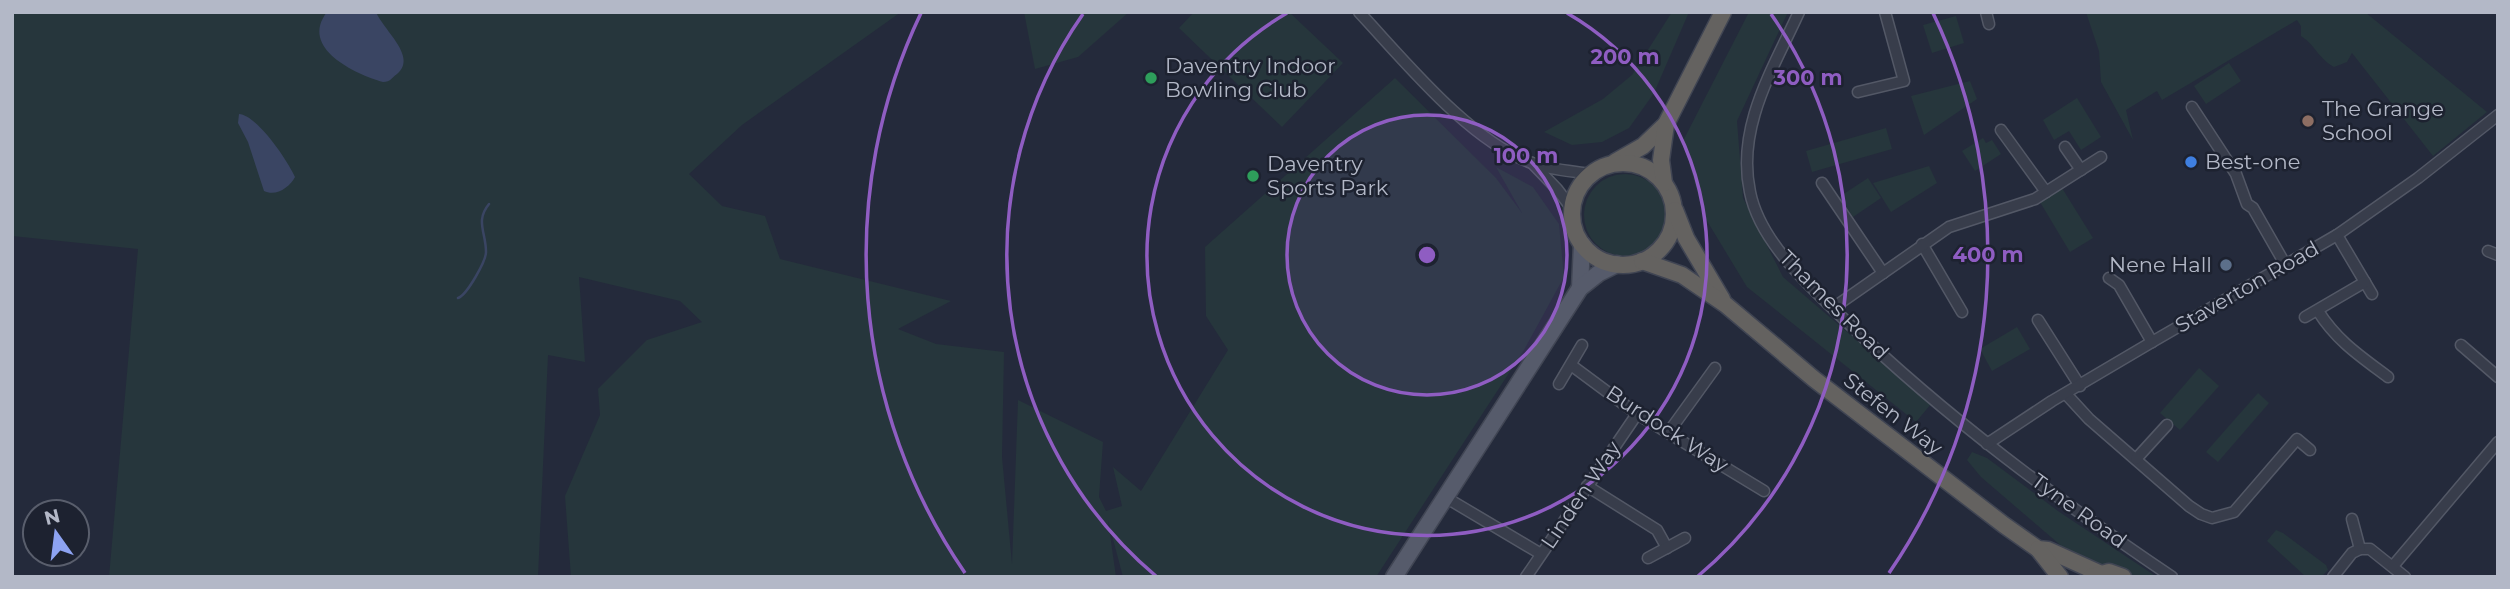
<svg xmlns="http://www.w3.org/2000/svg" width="2510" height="589" viewBox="0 0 2510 589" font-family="Montserrat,sans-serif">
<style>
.green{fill:#26363c}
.water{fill:#3a4563}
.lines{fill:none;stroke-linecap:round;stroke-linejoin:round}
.stream{stroke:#3a4563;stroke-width:2.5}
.minor-casing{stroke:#535866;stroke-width:13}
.primary-casing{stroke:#414654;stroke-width:19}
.trunk-casing{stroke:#404553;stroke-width:19}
.minor{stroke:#383d4b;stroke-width:10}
.primary{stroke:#565b6b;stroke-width:16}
.trunk{stroke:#646260;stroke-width:16}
.ring{fill:none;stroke:#8f5dc2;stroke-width:3.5}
.leisure-dot{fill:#2e9e5b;stroke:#1d2230;stroke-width:2.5}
.education-dot{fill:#8d6e63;stroke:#1d2230;stroke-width:2.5}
.shop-dot{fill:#3f7fe0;stroke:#1d2230;stroke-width:2.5}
.service-dot{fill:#5c6f8a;stroke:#1d2230;stroke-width:2.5}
.labels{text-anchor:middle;stroke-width:5;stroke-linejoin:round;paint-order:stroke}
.poi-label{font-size:21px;fill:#b3b8c7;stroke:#1d2230;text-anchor:start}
.street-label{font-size:21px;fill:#b3b8c7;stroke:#1d2230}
.centre{fill:#8f5dc2;stroke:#1d2230;stroke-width:3.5}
.ring-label{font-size:21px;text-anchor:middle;font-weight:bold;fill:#8f5dc2;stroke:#1d2230;stroke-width:5;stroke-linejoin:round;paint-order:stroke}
</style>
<rect width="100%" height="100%" fill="#242a3b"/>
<g class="green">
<polygon points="12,12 901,12 742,125 689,174 722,206 765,216 780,259 951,301 898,329 936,344 1004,352 1002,457 1012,564 1018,400 1103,442 1099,497 1106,511 1122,506 1113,467 1141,491 1228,350 1206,316 1205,247 1395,78 1496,178 1522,213 1496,167 1533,187 1559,224 1564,277 1524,350 1376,577 1123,577 1108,520 1116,577 571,577 565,496 600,415 598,389 647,340 702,322 680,301 579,277 585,362 548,355 538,577 109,577 138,249 12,236"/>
<polygon points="1024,12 1129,12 1078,57 1035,69"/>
<polygon points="1194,12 1289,12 1343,63 1282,127 1179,28"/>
<polygon points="1672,12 1689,12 1654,93 1629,128 1602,142 1572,145 1544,132 1603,99 1632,75"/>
<polygon points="1749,12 1788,12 1737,121 1743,198 1783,277 1931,404 1916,422 1747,287 1704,216 1683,141"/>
<path d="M2086,12H2365L2487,112L2433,156L2352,53L2347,62L2334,67C2318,58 2316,46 2301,36V26L2297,20L2162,100L2157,91L2126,110L2133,140L2101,82L2099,51Z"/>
<polygon points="1956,16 1964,43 1932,53 1923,25"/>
<polygon points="2229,63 2241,81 2206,104 2194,86"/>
<polygon points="1970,81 1977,99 1924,135 1911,96"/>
<polygon points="2077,98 2101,137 2081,150 2069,131 2054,140 2043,120"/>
<polygon points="1886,128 1892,149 1812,172 1806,151"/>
<polygon points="1983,138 1986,143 1992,140 2001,154 1975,171 1962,151"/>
<polygon points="1929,166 1937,183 1891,212 1873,183"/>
<circle cx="1625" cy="215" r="41"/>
<polygon points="1868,178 1881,198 1853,217 1839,197"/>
<polygon points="2062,188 2093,238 2070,252 2040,202"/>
<polygon points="2017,327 2030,349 1992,371 1980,349"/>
<polygon points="2199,368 2219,386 2180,430 2160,413"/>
<polygon points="2258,393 2269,403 2218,462 2206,452"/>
<polygon points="1972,452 1987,458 2058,511 2157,577 2122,577 2073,556 1981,477 1967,460"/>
<polygon points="2276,530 2283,533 2326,565 2328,570 2321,577 2306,577 2267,541"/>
</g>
<g class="water">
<path d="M327,12H376C384,31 418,57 397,74C391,78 391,82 383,82C355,74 299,48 327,12Z"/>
<path d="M239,114C257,115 288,161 295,177C290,187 276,197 264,191L248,142L238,123Z"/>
</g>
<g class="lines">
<path class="stream" d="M458,298C467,295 486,261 486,252C486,232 475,221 489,204"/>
<defs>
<g id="minor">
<path d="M1359,12C1404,60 1470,142 1532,163C1551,170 1572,171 1591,174"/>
<path d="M1799,12C1773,69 1736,127 1750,192C1760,243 1812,288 1847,322C1947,418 2058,500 2172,577"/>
<polyline points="1986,12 1989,24"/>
<polyline points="1858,92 1904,81 1885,12"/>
<polyline points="2192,107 2236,174 2247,204 2253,208 2285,264"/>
<polyline points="2001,130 2046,192"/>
<polyline points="2065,147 2081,170"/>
<polyline points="1532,163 1557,189 1573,210"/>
<polyline points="1822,183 1883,273"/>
<polyline points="2337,235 2372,294"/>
<polyline points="1922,244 1962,312"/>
<polyline points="2488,251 2498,255"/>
<polyline points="2109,278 2119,285 2152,342"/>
<polyline points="1833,308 1949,227 2035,199 2101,157"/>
<path d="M2318,311C2337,341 2360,356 2388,377"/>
<polyline points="2305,317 2365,282"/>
<polyline points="2038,320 2080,386"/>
<polyline points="2461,345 2498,377"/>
<polyline points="1571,365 1637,414 1764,491"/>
<polyline points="1559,384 1582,345"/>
<polyline points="2066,394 2089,419 2189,506 2201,514 2212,518 2234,512 2297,439 2310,450"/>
<polyline points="1668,433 1715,368"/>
<polyline points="1987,444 2052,401 2152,342 2337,235 2418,178 2498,115"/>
<polyline points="2136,459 2167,425"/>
<polyline points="1587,486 1657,530 1667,548"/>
<polyline points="1445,497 1541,554"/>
<polyline points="2352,519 2360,549 2370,549 2405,577"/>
<polyline points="1648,558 1685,538"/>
<polyline points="2393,566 2498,442"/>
<polyline points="1526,577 1637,414"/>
<polyline points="2333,577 2352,553 2360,549"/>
</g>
<g id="primary">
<polyline points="1580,288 1582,244"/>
<polyline points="1394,577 1580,288 1599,273 1617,264"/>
</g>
<g id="trunk">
<polyline points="1615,162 1643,146 1666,124 1723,12"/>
<circle cx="1623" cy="214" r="51"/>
<polyline points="1664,183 1661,160 1666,124"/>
<polyline points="1675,210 1686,238 1722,299"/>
<polyline points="1642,261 1682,275 1726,305 1814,379 2004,525 2038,549 2048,550 2099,573"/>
<polyline points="2038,549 2060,577"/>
<polyline points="2091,577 2109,572 2123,577"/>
</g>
</defs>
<use href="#minor" class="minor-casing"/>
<use href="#primary" class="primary-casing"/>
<use href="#trunk" class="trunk-casing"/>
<use href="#minor" class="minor"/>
<use href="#primary" class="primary"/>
<use href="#trunk" class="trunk"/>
</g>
<circle cx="1427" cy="255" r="140" fill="#8f5dc2" fill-opacity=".12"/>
<g class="ring">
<circle cx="1427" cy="255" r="140"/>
<path d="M1567 13A280 280 0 1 1 1287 13"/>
<path d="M1157 577A420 420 0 0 1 1083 14M1771 14A420 420 0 0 1 1697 577"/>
<path d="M965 573A561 561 0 0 1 921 13M1933 13A561 561 0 0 1 1889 573"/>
</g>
<g class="leisure-dot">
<circle cx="1151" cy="78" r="7"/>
<circle cx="1253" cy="176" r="7"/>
</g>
<circle class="education-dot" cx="2308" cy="121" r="7"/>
<circle class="shop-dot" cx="2191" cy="162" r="7"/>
<circle class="service-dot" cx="2226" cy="265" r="7"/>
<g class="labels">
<g class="poi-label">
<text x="1165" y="73">Daventry Indoor<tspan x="1165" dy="24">Bowling Club</tspan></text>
<text x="2322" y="116">The Grange<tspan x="2322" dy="24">School</tspan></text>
<text x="2205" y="169">Best-one</text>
<text x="1267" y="171">Daventry<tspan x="1267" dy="24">Sports Park</tspan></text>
<text x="2212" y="272" text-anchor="end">Nene Hall</text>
</g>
<g class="street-label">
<text transform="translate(2247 287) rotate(-30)" y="7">Staverton Road</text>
<text transform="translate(1834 305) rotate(45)" y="7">Thames Road</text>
<text transform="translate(1893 414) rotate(38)" y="7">Stefen Way</text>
<text transform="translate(1667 429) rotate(33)" y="7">Burdock Way</text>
<text transform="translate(1581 495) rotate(-56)" y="7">Linden Way</text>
<text transform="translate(2079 511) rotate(36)" y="7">Tyne Road</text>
</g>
</g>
<circle cx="1427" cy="255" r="10" class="centre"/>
<g class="ring-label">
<text x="1625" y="64">200 m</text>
<text x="1808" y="85">300 m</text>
<text x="1526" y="163">100 m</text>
<text x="1988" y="262">400 m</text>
</g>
<rect width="2510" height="589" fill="none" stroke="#b3b8c7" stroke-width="28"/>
<g transform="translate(56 533) rotate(346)"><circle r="33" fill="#1d2230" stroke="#595e6c" stroke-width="2"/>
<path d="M0-5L12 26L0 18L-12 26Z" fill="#8da3f2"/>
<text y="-10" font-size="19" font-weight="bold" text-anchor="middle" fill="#b3b8c7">N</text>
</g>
</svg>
